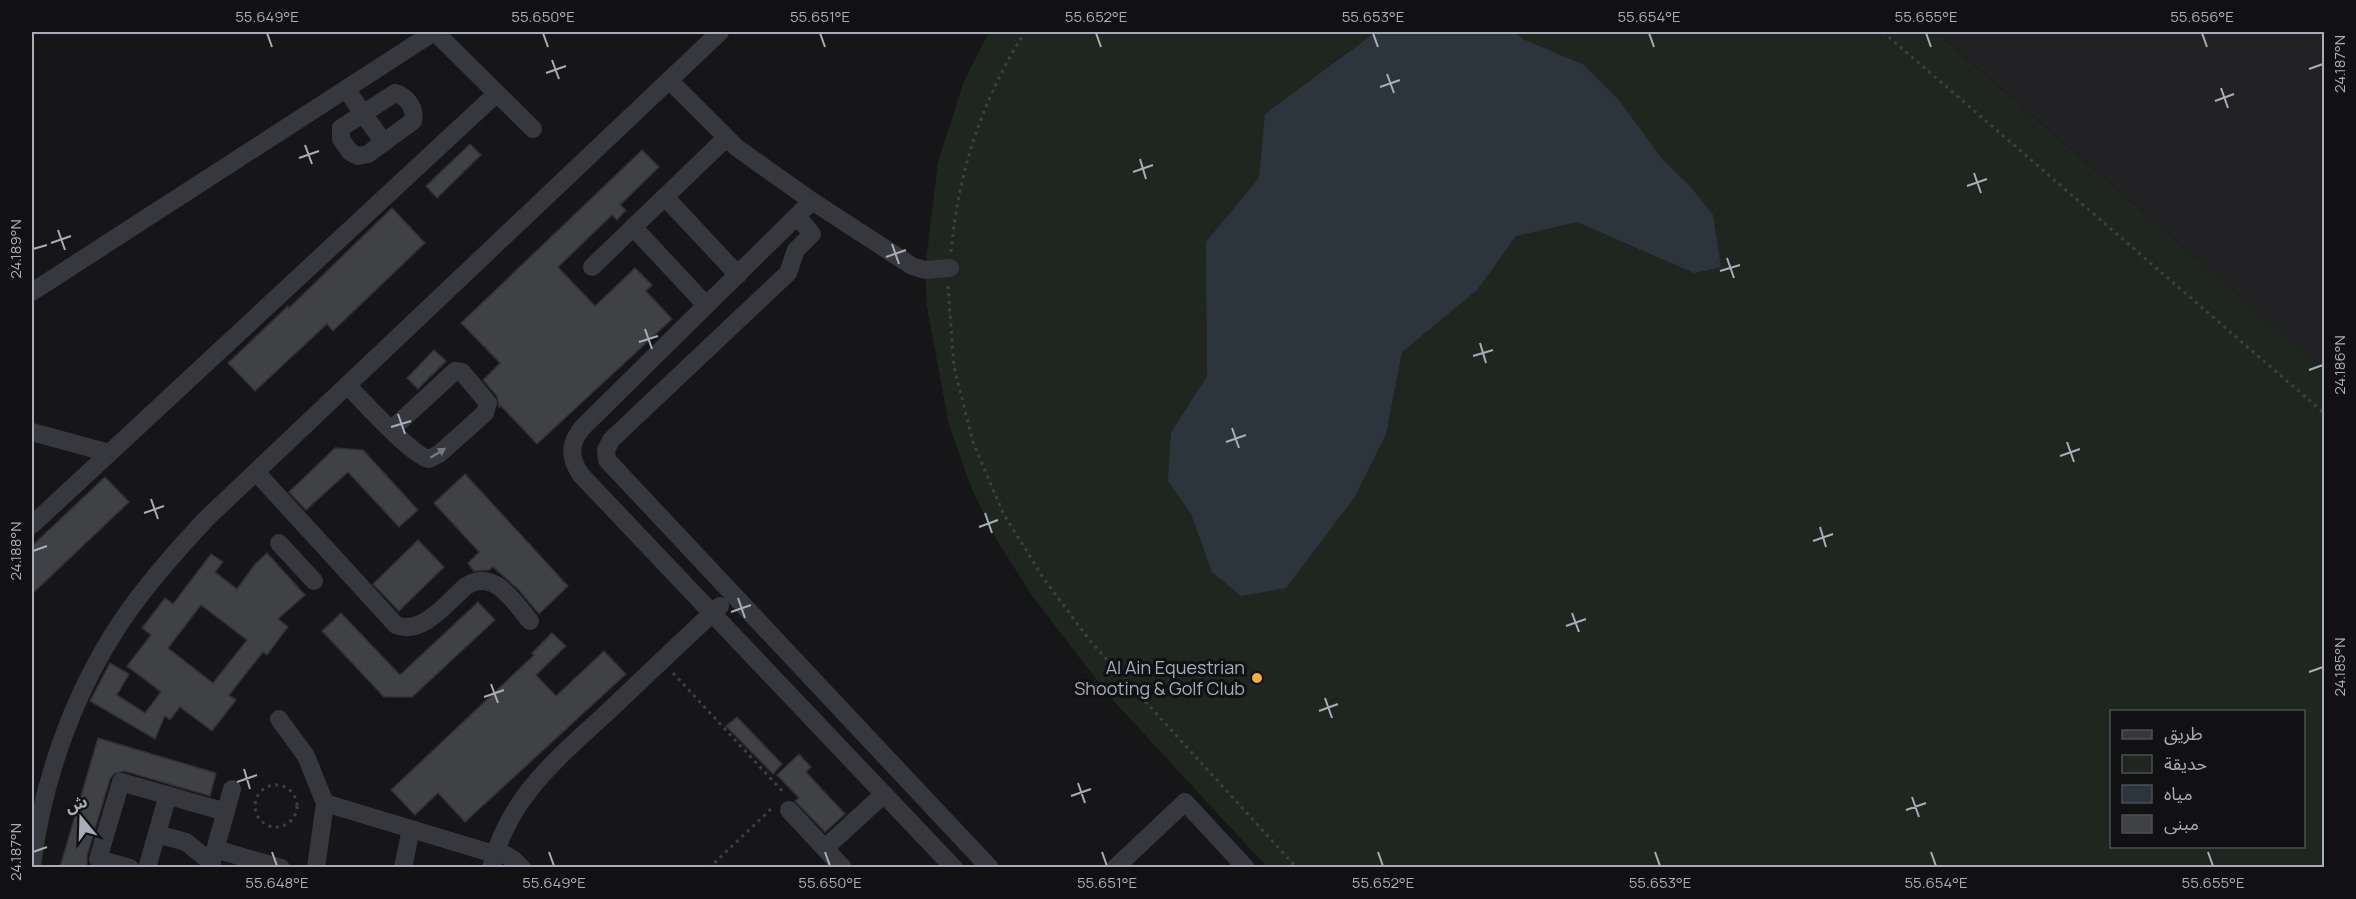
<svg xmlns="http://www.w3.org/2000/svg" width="2356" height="899" viewBox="0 0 2356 899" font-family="Manrope,'Noto Sans Arabic',sans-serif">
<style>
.built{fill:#222225}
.green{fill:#1e261f;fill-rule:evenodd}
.water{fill:#2c353c}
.building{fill:#404145;stroke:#303034;stroke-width:1.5;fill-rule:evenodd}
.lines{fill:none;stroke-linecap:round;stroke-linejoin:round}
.path{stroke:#3d3f44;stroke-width:3;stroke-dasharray:3 4.5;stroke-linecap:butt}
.minor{stroke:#37383d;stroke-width:18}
.oneway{fill:#757881}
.ticks{fill:none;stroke:#a8adb8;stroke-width:2}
.poi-dot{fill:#f2b134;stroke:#111113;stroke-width:2}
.labels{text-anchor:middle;stroke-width:6;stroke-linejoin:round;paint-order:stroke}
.poi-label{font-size:18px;fill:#a8adb8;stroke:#111113;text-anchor:end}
.neatline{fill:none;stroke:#a8adb8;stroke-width:2}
.ticks-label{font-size:15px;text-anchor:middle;fill:#a8adb8}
</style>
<rect width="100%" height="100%" fill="#161618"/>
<polygon class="built" points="1936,32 2324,32 2324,369 1962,54"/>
<path class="green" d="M989,32H1936L2324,369V867H1267L1109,696L1033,597L996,539L971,487L949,425L927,307L925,270L938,162L964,81ZM2112,712H2304V846H2112Z"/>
<polygon class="water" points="1376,32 1514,32 1523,39 1584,65 1619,100 1662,159 1689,185 1713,215 1721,267 1694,273 1577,222 1516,236 1477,290 1402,352 1386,434 1354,498 1286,588 1241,596 1212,572 1191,514 1168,481 1171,433 1207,376 1206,242 1259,178 1265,114"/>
<g class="building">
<polygon points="470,144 481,155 437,198 426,186"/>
<polygon points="642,150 659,167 620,205 626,210 617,220 612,215 558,267 595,306 635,268 652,285 646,291 672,319 537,444 501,406 499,407 497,396 483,380 500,363 461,323"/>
<polygon points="392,208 425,243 333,331 327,324 255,391 228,363 288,306 289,308"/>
<polygon points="434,350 446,361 418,389 407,378"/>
<polygon points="335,448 363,450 418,510 399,527 348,472 306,510 289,492"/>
<polygon points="465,474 568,586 539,614 518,589 493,567 489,570 474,571 468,563 479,552 434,503"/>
<polygon points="105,477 129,502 32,594 32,546"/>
<polygon points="418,540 444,567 399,611 373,584"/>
<path d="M267,553L305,595L278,619L288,627L267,655L263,652L229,695L236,700L212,731L180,707L170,720L165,716L155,739L90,701L110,663L129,674L117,695L145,713L161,692L127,666L151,635L142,628L165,598L173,604L211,554L223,562L215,572L237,589L255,564ZM201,605L247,640L213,683L168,648Z"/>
<polygon points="478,602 495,620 412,697 384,697 322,631 341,613 400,675"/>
<polygon points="552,633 566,646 536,675 556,696 604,651 626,674 465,822 438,793 415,815 391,790 534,655 532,653"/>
<polygon points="737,717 782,764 773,774 726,726"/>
<polygon points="98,738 216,773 210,796 124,771 114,774 110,779 87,856 87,867 60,867"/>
<polygon points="799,754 811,767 806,772 845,814 825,832 795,801 799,798 777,775"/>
</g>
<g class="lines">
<g class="path">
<polyline points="1883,32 2324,413"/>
<path d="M951,252C958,173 982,99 1025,32"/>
<polyline points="948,286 954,367 973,442 1003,513 1044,579 1091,642 1297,868"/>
<polyline points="673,673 785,794"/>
<circle cx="276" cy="806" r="21"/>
<polyline points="709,868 771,809"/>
</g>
<g class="minor">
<polyline points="435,32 533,129"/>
<polyline points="669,80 737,148 812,201 912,266 925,270 950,268"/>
<polyline points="346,89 384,143"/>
<path d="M395,93C407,96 416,109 413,121L368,154L358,156L350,152L341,139V128Z"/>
<polyline points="665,197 738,275"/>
<path d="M812,201L583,427C569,443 569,458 581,475L954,868"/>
<polyline points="797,216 812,234 796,250 788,273 611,440 606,450 607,460 990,868"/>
<polyline points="633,227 706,305"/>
<polyline points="592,267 726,138"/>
<polyline points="32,292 434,32"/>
<path d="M347,385C362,400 412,456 429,459L439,454L485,413L488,403L462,372L455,371L392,429"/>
<polyline points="32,432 109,453"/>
<path d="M256,472L396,625C422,636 448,602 466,586C494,568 514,602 530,621"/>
<polyline points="32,525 496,94"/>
<polyline points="279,543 314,581"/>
<polyline points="279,719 306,756 325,803 316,868"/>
<polyline points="325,803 494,854"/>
<polyline points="789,810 843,868"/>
<polyline points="157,834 186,842 212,863"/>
<polyline points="825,848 884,794"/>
<polyline points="215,849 281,868"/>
<polyline points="496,849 514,860 522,868"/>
<path d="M32,866C43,776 77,683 130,609C153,577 179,548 206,519L720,32"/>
<polyline points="130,868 98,859 121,782 226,812"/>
<polyline points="147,868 168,795"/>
<polyline points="210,868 232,789"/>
<polyline points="403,868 411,829"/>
<path d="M491,868C509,794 561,756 613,707C649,673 684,639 720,606"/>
<polyline points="1115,868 1185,802 1246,868"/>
</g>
</g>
<defs><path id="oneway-solid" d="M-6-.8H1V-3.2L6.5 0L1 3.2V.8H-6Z" transform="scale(1.5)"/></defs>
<use class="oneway" href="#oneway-solid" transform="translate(438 453) rotate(-32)"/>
<path class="ticks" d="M267,33L272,47M543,33L548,47M820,33L825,47M1096,33L1101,47M1373,33L1378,47M1649,33L1654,47M1926,33L1931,47M2202,33L2207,47M552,60L559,79M2309,69L2323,64M546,73L566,66M1387,74L1394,93M1380,87L1400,80M2221,88L2228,108M2215,101L2234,94M305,145L312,164M299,158L319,151M1140,159L1146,179M1133,172L1153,165M1974,173L1981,193M1967,186L1987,179M58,230L65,250M51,243L71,236M892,244L899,264M33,249L47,245M886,257L906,250M1727,258L1734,278M1720,271L1740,265M645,329L652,349M639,342L658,336M1480,343L1486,363M1473,356L1493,350M2309,370L2323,365M398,414L405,434M391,427L411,421M1232,428L1239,448M1226,442L1246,435M2067,442L2074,462M2060,456L2080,449M151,499L158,519M144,513L164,506M985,513L992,533M979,527L998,520M1820,527L1826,547M1813,541L1833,534M33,551L47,546M738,598L745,618M731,612L751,605M1572,613L1579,632M1566,626L1586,619M2309,672L2323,667M491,684L498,703M484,697L504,690M1325,698L1332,718M1319,711L1338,704M244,769L250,789M237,782L257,775M1078,783L1085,803M1071,796L1091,789M1912,797L1919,817M1906,810L1926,803M33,852L47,847M272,852L277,866M549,852L554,866M825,852L830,866M1102,852L1107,866M1378,852L1383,866M1655,852L1660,866M1931,852L1936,866M2208,852L2213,866"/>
<circle class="poi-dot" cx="1257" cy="678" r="6"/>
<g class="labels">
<g class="poi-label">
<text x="1245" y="674">Al Ain Equestrian<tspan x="1245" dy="21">Shooting &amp; Golf Club</tspan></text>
</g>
</g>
<rect width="2356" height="899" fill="none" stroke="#111113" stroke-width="66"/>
<rect x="2110" y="710" width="195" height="138" fill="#111113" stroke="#4d4f55" stroke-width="1.5"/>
<rect x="2122" y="730" width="30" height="9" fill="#37383d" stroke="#4d4f55" stroke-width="1.5"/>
<text x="2164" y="740" font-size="18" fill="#a8adb8">طريق</text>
<rect x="2122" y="755" width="30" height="18" fill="#1e261f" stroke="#4d4f55" stroke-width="1.5"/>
<text x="2164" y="770" font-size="18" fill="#a8adb8">حديقة</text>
<rect x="2122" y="785" width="30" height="18" fill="#2c353c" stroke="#4d4f55" stroke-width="1.5"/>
<text x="2164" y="800" font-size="18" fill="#a8adb8">مياه</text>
<rect x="2122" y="815" width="30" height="18" fill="#404145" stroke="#4d4f55" stroke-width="1.5"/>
<text x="2164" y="830" font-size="18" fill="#a8adb8">مبنى</text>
<g transform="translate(81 818) rotate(341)" stroke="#111113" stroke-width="4.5" paint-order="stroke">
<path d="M0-4.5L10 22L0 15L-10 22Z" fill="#a8adb8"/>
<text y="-9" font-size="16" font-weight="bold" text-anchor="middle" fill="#a8adb8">ش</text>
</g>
<rect x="33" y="33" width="2290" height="833" class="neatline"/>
<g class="ticks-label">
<text x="267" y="22">55.649°E</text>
<text x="543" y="22">55.650°E</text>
<text x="820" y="22">55.651°E</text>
<text x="1096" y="22">55.652°E</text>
<text x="1373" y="22">55.653°E</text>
<text x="1649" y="22">55.654°E</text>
<text x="1926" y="22">55.655°E</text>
<text x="2202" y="22">55.656°E</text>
<text transform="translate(2340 64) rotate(-90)" y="5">24.187°N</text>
<text transform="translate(16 249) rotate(-90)" y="5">24.189°N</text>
<text transform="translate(2340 365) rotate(-90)" y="5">24.186°N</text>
<text transform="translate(16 551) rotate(-90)" y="5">24.188°N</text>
<text transform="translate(2340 667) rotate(-90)" y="5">24.185°N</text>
<text transform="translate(16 852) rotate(-90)" y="5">24.187°N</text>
<text x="277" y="888">55.648°E</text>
<text x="554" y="888">55.649°E</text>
<text x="830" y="888">55.650°E</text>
<text x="1107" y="888">55.651°E</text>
<text x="1383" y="888">55.652°E</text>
<text x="1660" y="888">55.653°E</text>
<text x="1936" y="888">55.654°E</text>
<text x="2213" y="888">55.655°E</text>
</g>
</svg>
